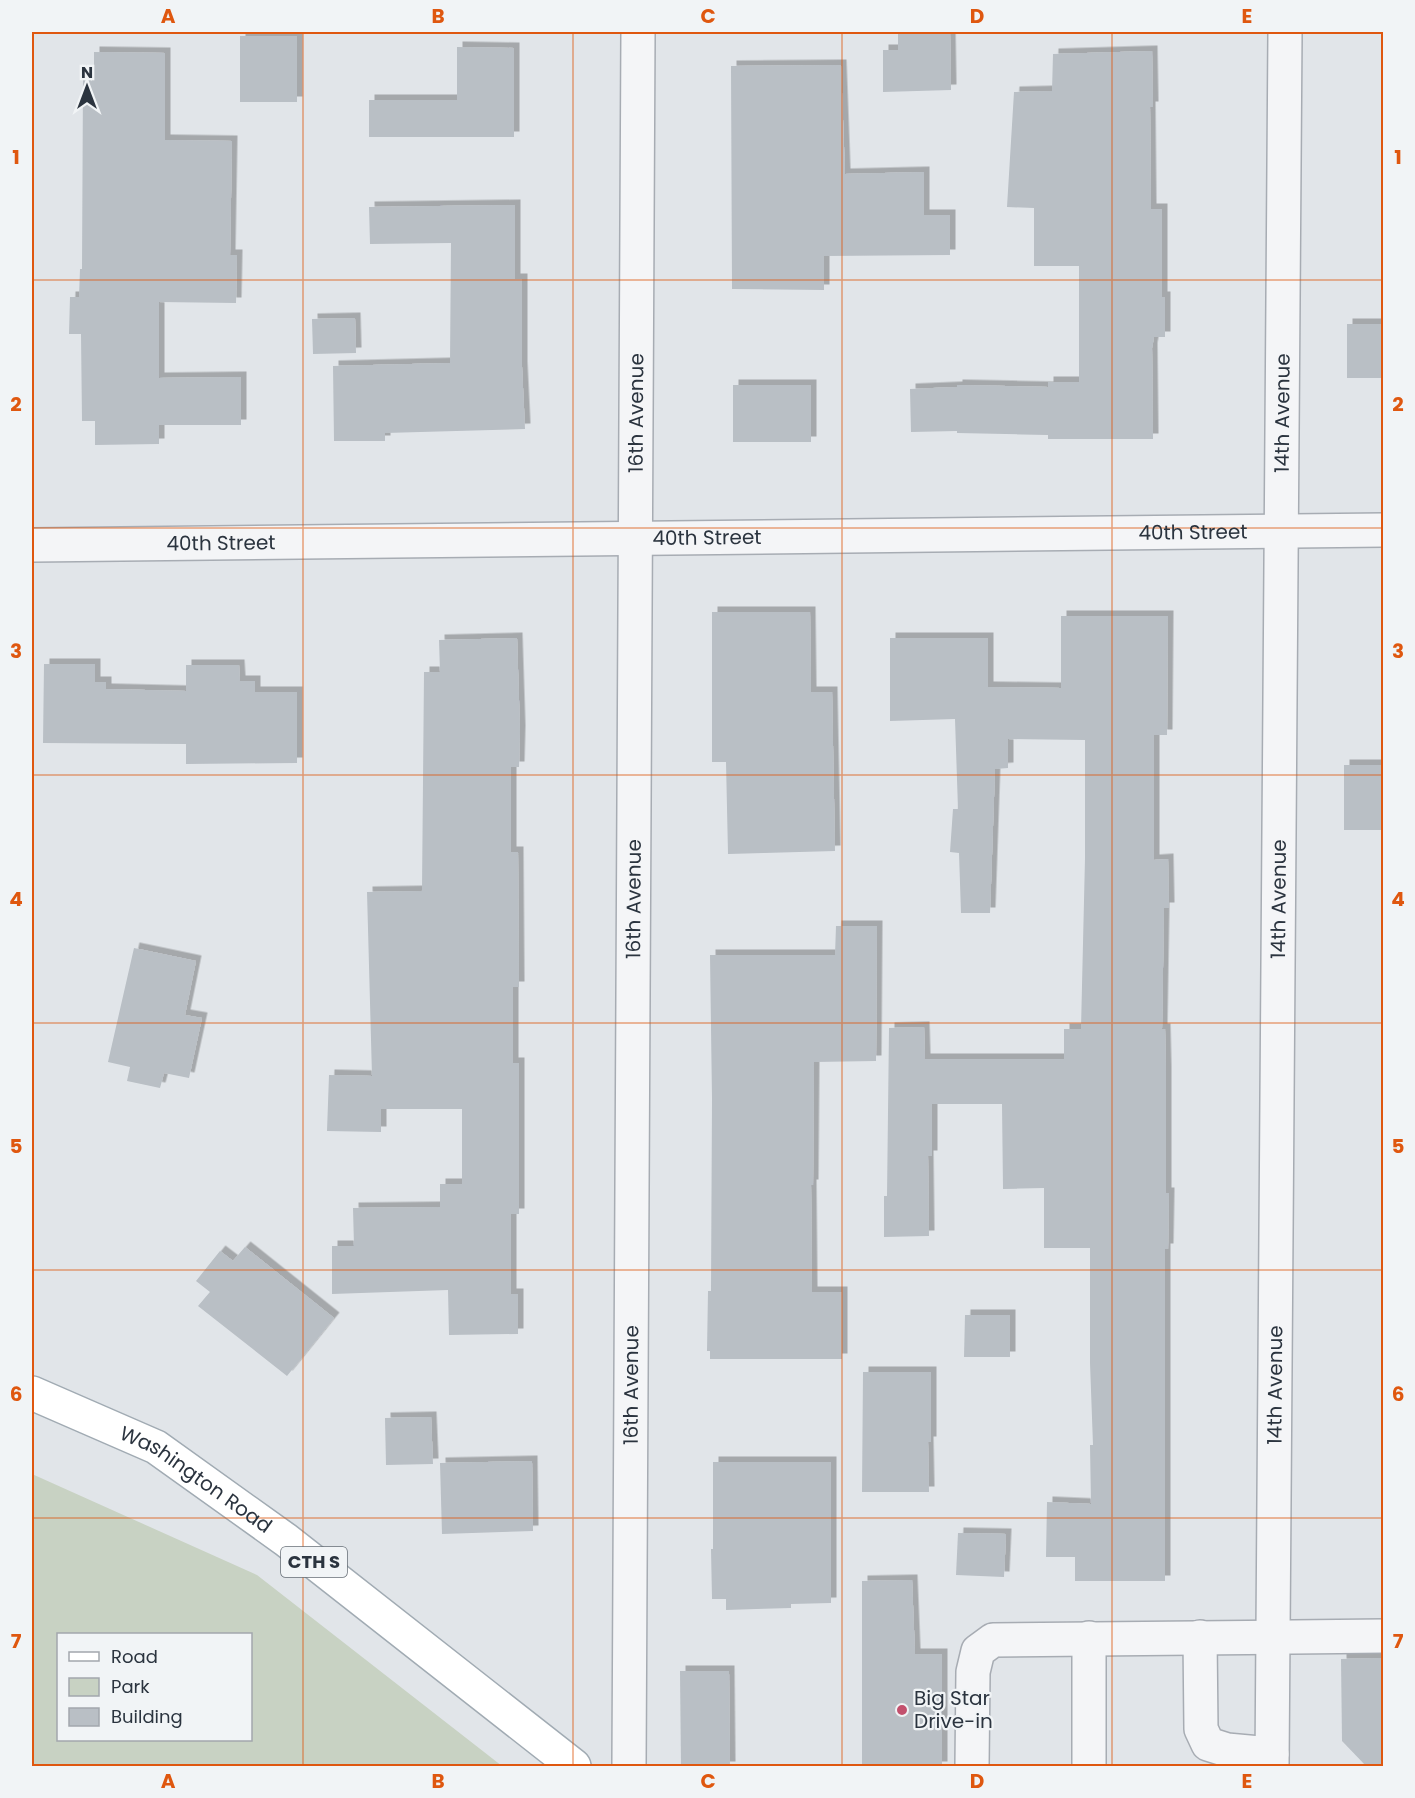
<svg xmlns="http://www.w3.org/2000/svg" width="1415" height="1798" viewBox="0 0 1415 1798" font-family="Poppins,sans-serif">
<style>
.green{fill:#c8d2c3;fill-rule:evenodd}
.building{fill:#b9bfc5;filter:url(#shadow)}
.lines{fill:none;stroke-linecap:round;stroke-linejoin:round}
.minor-casing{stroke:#a7acb3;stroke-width:36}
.major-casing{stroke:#a1abb3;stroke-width:36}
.minor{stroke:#f4f5f7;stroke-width:33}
.major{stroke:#fff;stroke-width:33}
.grid{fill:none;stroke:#df570f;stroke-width:1.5;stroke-opacity:0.55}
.poi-dot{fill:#c3516e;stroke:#f1f4f6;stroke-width:2}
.labels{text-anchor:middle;stroke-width:4.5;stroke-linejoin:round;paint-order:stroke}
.shield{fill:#f1f4f6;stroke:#666e76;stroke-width:1.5}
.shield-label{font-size:18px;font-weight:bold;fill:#2b343f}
.street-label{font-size:20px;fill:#2b343f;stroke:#f1f4f6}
.poi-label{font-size:20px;fill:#2b343f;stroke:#f1f4f6;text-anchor:start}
.neatline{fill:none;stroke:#df570f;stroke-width:2}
.grid-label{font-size:20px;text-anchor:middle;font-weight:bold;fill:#df570f}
</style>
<defs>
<filter id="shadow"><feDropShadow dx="5.5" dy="-5.5" stdDeviation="0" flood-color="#0004"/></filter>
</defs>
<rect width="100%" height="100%" fill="#e1e5e9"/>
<path class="green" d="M32,1474L257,1575L502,1766H32ZM58,1634H250V1740H58Z"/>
<g class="building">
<polygon points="898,32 950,32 951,90 883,92 883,50 898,50"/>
<rect x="240" y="36" width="57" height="66"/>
<polygon points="457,47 514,48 514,137 369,137 369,100 457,100"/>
<polygon points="1152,51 1153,107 1150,107 1151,209 1162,209 1162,297 1165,297 1165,337 1154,337 1152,348 1153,439 1048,439 1048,435 957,433 957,431 911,432 910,389 957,387 957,385 1048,387 1048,382 1079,382 1079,266 1034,266 1034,208 1007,207 1014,92 1052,91 1053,54"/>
<polygon points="94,52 165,53 165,140 232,141 230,255 237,255 236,303 159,302 159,378 241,377 241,425 159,425 159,444 95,445 95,421 82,421 81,334 69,334 70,297 79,297 80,269 82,269 83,77 94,77"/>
<polygon points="841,65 845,174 924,172 924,215 950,215 950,255 824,256 824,290 732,289 731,66"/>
<polygon points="515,205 515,279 522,279 522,367 525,429 385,433 385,441 334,441 333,366 450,363 451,243 370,244 369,207"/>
<polygon points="355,318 356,353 313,354 312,319"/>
<rect x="1347" y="324" width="36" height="54"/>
<rect x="733" y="385" width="78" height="57"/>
<polygon points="712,612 810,612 811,692 832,692 835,851 728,854 726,762 712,762"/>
<polygon points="1061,616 1168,616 1167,735 1154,735 1154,860 1168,859 1169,908 1164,908 1162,1029 1165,1029 1166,1072 1166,1193 1169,1193 1168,1249 1165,1249 1165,1581 1075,1581 1075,1557 1046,1557 1047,1502 1091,1504 1090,1445 1093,1445 1090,1363 1090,1248 1044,1248 1044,1188 1003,1189 1002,1104 932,1104 932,1156 928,1156 929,1236 884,1237 884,1196 887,1196 889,1028 924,1027 925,1059 1064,1059 1064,1029 1081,1029 1085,858 1085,740 1008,739 1008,768 995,769 990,913 961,913 959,853 950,852 953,809 958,809 955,719 890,721 890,638 988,638 988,687 1061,688"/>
<polygon points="517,638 520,731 519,767 511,767 511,852 518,852 519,987 513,987 513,1063 519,1063 519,1214 511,1214 511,1294 518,1294 518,1334 449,1335 448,1290 332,1294 332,1246 354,1246 353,1208 440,1207 440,1184 462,1184 462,1109 381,1109 381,1132 327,1131 329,1075 372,1076 367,892 422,891 424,672 440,672 439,640"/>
<polygon points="44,664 95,664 95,682 106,682 106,689 186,691 186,665 239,665 240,681 255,681 255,692 297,692 297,763 186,764 186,744 43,743"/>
<rect x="1344" y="765" width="39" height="65"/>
<polygon points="836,926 877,926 876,1061 814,1062 813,1185 811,1185 812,1292 842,1292 842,1359 710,1359 710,1351 707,1351 708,1291 711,1291 712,1099 710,955 835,955"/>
<polygon points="134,948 196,961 185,1015 202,1018 189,1078 164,1073 160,1088 127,1081 130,1067 108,1062"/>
<polygon points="245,1247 334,1318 287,1376 198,1306 210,1292 196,1281 220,1251 233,1261"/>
<polygon points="965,1315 1010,1315 1010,1357 964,1357"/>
<polygon points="863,1372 931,1372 931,1442 928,1442 929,1492 862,1492"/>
<polygon points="431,1417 433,1464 386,1465 385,1418"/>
<polygon points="532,1461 533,1531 442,1534 440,1463"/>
<polygon points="713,1462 831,1462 831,1603 791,1604 791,1608 726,1610 726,1599 712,1599 711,1549 713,1549"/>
<polygon points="958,1533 1006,1534 1004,1577 956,1575"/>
<polygon points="912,1580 915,1654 942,1654 942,1767 862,1767 862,1581"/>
<polygon points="1383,1658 1383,1767 1367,1767 1342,1741 1341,1659"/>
<polygon points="680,1671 729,1671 730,1767 681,1767"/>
</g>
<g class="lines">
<defs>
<g id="minor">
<path id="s1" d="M32,545L1384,530"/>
<polyline points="1200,1637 1201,1729 1208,1744 1227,1750 1272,1754"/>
<polyline points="1089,1638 1089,1766"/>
<path id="s2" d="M629,1766L638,32"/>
<polyline points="972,1766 973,1672 978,1651 993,1640 1384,1636"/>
<path id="s3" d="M1272,1766L1285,32"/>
</g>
<g id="major">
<path id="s4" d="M32,1393L156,1447L286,1540L574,1766"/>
</g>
</defs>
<use href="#minor" class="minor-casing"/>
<use href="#major" class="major-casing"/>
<use href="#minor" class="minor"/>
<use href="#major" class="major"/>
</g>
<path class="grid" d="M303,32V1766M573,32V1766M842,32V1766M1112,32V1766M32,280H1384M32,528H1384M32,775H1384M32,1023H1384M32,1270H1384M32,1518H1384"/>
<circle class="poi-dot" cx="902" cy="1710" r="6"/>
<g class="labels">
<rect class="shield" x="281" y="1547" width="66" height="30" rx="4.5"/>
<g class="shield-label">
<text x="314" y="1568">CTH S</text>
</g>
<g class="street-label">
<text dy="7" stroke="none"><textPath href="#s2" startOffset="1353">16th Avenue</textPath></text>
<text dy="7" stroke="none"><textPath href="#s3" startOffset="1353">14th Avenue</textPath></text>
<text dy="7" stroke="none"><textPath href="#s1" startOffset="1161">40th Street</textPath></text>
<text dy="7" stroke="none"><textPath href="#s1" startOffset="675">40th Street</textPath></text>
<text dy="7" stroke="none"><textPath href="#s1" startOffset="189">40th Street</textPath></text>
<text dy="7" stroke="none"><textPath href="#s2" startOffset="867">16th Avenue</textPath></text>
<text dy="7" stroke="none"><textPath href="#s3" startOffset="867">14th Avenue</textPath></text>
<text dy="7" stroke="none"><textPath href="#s2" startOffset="381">16th Avenue</textPath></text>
<text dy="7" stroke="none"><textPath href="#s3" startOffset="381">14th Avenue</textPath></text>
<text dy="7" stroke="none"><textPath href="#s4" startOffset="186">Washington Road</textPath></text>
</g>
<g class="poi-label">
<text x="914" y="1705">Big Star<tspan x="914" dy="23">Drive-in</tspan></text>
</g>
</g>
<rect width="1415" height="1798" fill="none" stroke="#f1f4f6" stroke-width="66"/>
<rect x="57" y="1633" width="195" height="108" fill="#f1f4f6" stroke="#a2a7ad" stroke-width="1.5"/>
<rect x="69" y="1652" width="30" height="9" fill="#ffffff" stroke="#a2a7ad" stroke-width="1.5"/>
<text x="111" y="1663" font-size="18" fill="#2b343f">Road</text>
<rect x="69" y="1678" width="30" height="18" fill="#c8d2c3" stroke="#a2a7ad" stroke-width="1.5"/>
<text x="111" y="1693" font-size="18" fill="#2b343f">Park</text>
<rect x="69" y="1708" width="30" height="18" fill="#b9bfc5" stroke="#a2a7ad" stroke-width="1.5"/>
<text x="111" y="1723" font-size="18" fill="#2b343f">Building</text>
<g transform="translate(87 87)" stroke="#f1f4f6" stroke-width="4.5" paint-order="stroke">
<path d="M0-4.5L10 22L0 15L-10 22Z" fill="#2b343f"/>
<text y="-9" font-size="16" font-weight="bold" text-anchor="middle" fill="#2b343f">N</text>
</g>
<rect x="33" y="33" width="1349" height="1732" class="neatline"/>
<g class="grid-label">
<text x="168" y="23">A</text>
<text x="438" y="23">B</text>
<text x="708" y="23">C</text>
<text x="977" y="23">D</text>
<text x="1247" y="23">E</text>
<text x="16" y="164">1</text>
<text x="1398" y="164">1</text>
<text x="16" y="411">2</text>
<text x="1398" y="411">2</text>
<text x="16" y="658">3</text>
<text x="1398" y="658">3</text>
<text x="16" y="906">4</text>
<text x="1398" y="906">4</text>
<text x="16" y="1153">5</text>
<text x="1398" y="1153">5</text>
<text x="16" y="1401">6</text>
<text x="1398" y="1401">6</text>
<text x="16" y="1648">7</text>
<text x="1398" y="1648">7</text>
<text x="168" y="1788">A</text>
<text x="438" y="1788">B</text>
<text x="708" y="1788">C</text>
<text x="977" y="1788">D</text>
<text x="1247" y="1788">E</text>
</g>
</svg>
